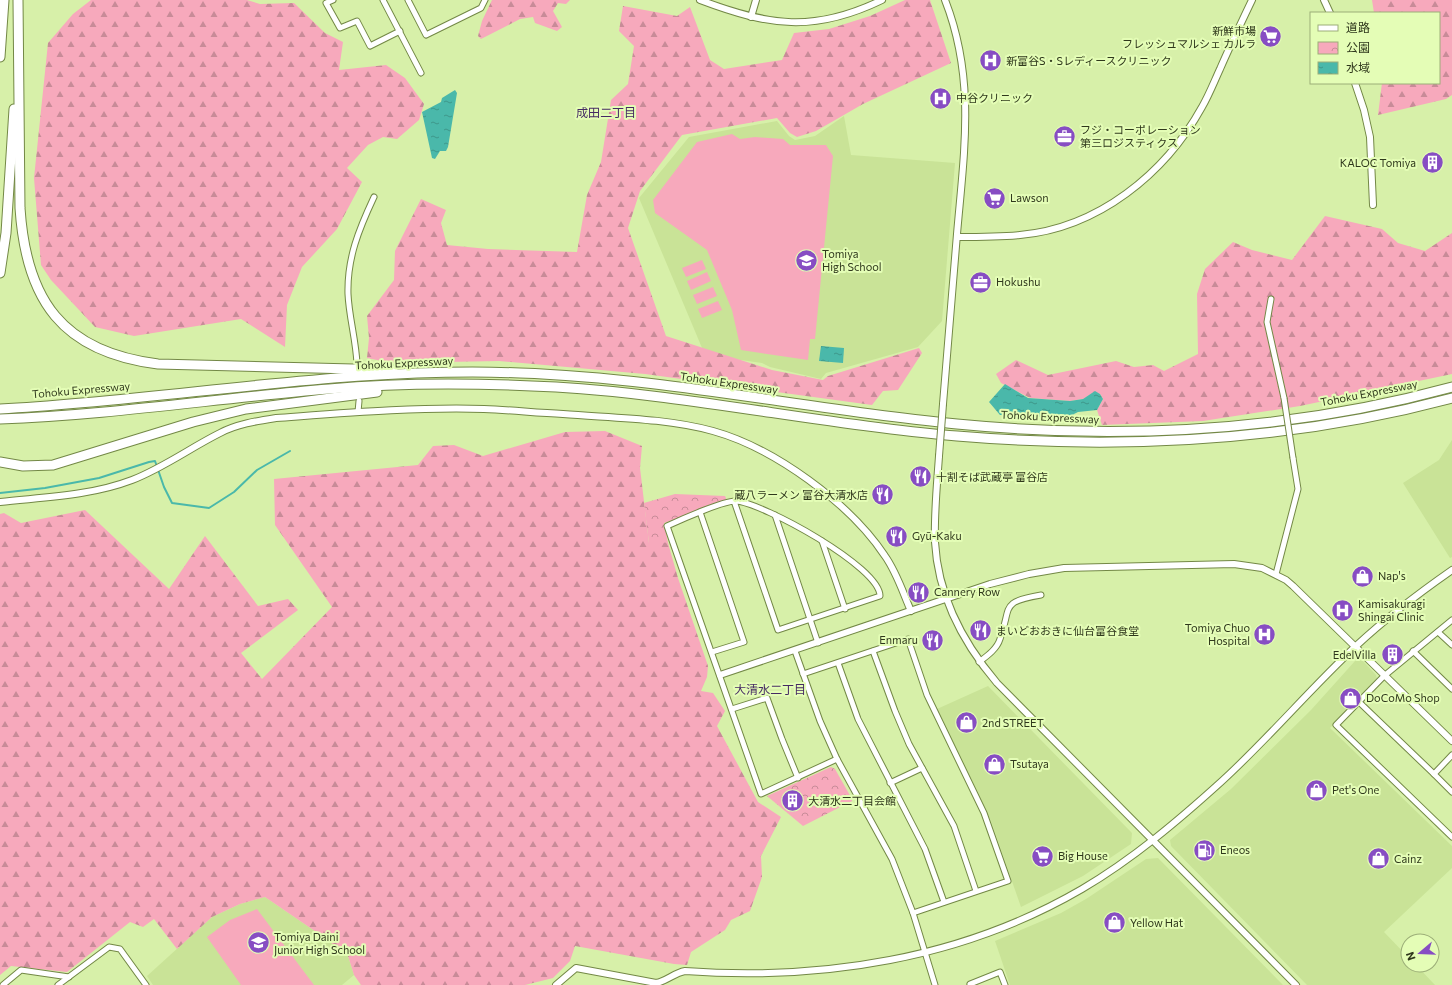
<svg xmlns="http://www.w3.org/2000/svg" width="1452" height="985" viewBox="0 0 1452 985" font-family="Commissioner,'Noto Sans JP',sans-serif">
<style>
.built{fill:#c9e397}
.grass{fill:#f7a9bc}
.forest{fill:url(#forest-firs)}
.park{fill:url(#park-crowns)}
.water{fill:url(#water-ripples)}
.lines{fill:none;stroke-linecap:round;stroke-linejoin:round}
.stream{stroke:#4ab8aa;stroke-width:2}
.minor-casing{stroke:#738846;stroke-width:7}
.tertiary-casing{stroke:#738846;stroke-width:8}
.motorway-casing{stroke:#738846;stroke-width:11}
.minor{stroke:#fff;stroke-width:5}
.tertiary{stroke:#fff;stroke-width:6}
.motorway{stroke:#fff;stroke-width:9}
.minor-bridge-casing{stroke:#738846;stroke-width:7;stroke-linecap:butt}
.tertiary-bridge-casing{stroke:#738846;stroke-width:8;stroke-linecap:butt}
.minor-bridge{stroke:#fff;stroke-width:5}
.tertiary-bridge{stroke:#fff;stroke-width:6}
.labels{text-anchor:middle;stroke-width:4;stroke-linejoin:round;paint-order:stroke}
.poi-label{font-size:11px;fill:#2f381c;stroke:#e4fdb6;text-anchor:start}
.street-label{font-size:11px;fill:#2f381c;stroke:#e4fdb6}
.neighbourhood-label{font-size:12px;fill:#452a63;stroke:#e4fdb6}
</style>
<defs>
<pattern id="forest-firs" width="22" height="20" patternUnits="userSpaceOnUse"><rect width="22" height="20" fill="#f7a9bc"/><path d="M5 1l3.5 6h-7zM16 11l3.5 6h-7z" fill="#c88b98"/></pattern>
<pattern id="park-crowns" width="20" height="18" patternUnits="userSpaceOnUse"><rect width="20" height="18" fill="#f7a9bc"/><path d="M2 6a3 3 0 1 1 6 0M12 15a3 3 0 1 1 6 0" fill="none" stroke="#c88b98"/></pattern>
<pattern id="water-ripples" width="26" height="14" patternUnits="userSpaceOnUse"><rect width="26" height="14" fill="#4ab8aa"/><path d="M2 4q2-2 4 0t4 0M15 11q2-2 4 0t4 0" fill="none" stroke="#3e978a"/></pattern>
</defs>
<rect width="100%" height="100%" fill="#d7f0a9"/>
<g class="built">
<polygon points="844,116 851,155 955,163 942,321 918,347 826,373 821,379 770,367 762,363 705,355 639,198 689,137 777,121 789,136 795,140 815,136"/>
<polygon points="1452,440 1452,557 1450,558 1403,483 1439,460"/>
<polygon points="1362,660 1376,675 1377,679 1330,728 1452,846 1452,868 1384,932 1408,957 1408,965 1416,965 1435,985 1307,985 1171,846 1170,840 1231,789 1311,710 1355,661"/>
<polygon points="988,686 1132,833 1131,844 1083,876 1021,907 991,821 937,709"/>
<polygon points="1158,858 1283,985 1010,985 995,941 1061,913 1086,899 1146,859"/>
<polygon points="265,897 325,938 348,956 354,975 342,985 153,985 147,976 212,917 240,904"/>
</g>
<g class="grass">
<polygon points="732,134 740,139 755,137 783,139 790,145 826,145 833,156 815,339 810,339 808,360 741,350 732,310 707,250 655,213 653,200 697,142"/>
<polygon points="702,260 706,269 686,277 682,268"/>
<polygon points="707,272 711,281 691,290 687,281"/>
<polygon points="713,287 717,296 697,304 693,295"/>
<polygon points="718,301 722,310 702,318 698,309"/>
<polygon points="257,909 314,985 241,985 207,937 230,920"/>
</g>
<g class="forest">
<polygon points="91,0 247,0 260,4 294,3 325,33 343,42 339,70 386,65 405,78 424,104 419,120 397,139 383,137 368,145 347,168 362,182 337,229 302,267 287,305 285,347 241,319 134,336 95,327 51,280 41,265 34,178 48,43 73,14"/>
<polygon points="492,0 570,0 566,4 558,3 553,11 562,27 557,31 535,23 533,17 520,19 481,39 478,36 482,21"/>
<polygon points="905,0 930,0 951,63 863,104 816,131 797,137 790,133 777,118 682,135 640,191 628,228 666,336 772,370 823,380 828,376 919,348 922,353 898,390 883,391 872,405 645,374 499,361 392,363 367,358 369,338 367,316 394,280 395,251 421,199 446,210 441,223 447,245 488,249 577,252 587,195 601,162 611,100 628,84 634,46 619,31 623,6 677,16 690,7 710,60 724,69 782,60 794,33 829,29 870,16"/>
<polygon points="1372,0 1452,0 1452,95 1446,99 1378,115 1382,83 1439,83 1439,13 1374,13"/>
<polygon points="1325,216 1382,229 1398,243 1425,251 1452,233 1452,374 1300,406 1203,421 1102,425 1097,410 1103,399 1100,394 1095,392 1083,399 1070,401 1030,398 1001,383 996,374 1016,360 1048,375 1116,361 1134,367 1153,365 1164,371 1198,354 1197,294 1205,269 1233,242 1252,250 1292,260"/>
<polygon points="605,431 642,446 640,468 649,543 668,543 678,578 708,666 707,677 701,691 713,693 725,711 717,726 758,802 781,817 761,856 762,877 750,911 731,920 725,930 691,952 687,965 674,964 575,946 570,961 553,978 525,985 361,985 354,975 348,956 325,938 265,897 240,904 212,917 177,949 154,919 143,927 130,922 67,972 11,966 0,975 0,514 4,513 21,523 85,510 169,589 205,536 258,606 288,599 298,610 241,653 262,679 332,607 275,525 274,479 418,465 433,446 454,445 483,456 565,432"/>
</g>
<g class="park">
<polygon points="675,494 725,496 727,501 664,523 668,543 649,543 644,503"/>
<polygon points="831,767 835,769 852,799 852,801 803,826 767,796"/>
</g>
<g class="water">
<polygon points="455,90 457,93 448,147 446,151 440,151 435,159 432,158 422,112 441,102 442,98"/>
<polygon points="821,346 844,348 843,363 819,361"/>
<polygon points="1005,384 1028,398 1070,401 1083,399 1095,391 1100,394 1103,399 1097,410 1078,412 1066,418 1000,415 989,402"/>
</g>
<g class="lines">
<polyline class="stream" points="0,493 45,488 99,478 149,462 155,461 164,487 172,503 209,508 234,492 257,470 290,451"/>
<defs>
<g id="minor">
<polyline points="333,0 326,3 340,28 357,21 370,46 400,31"/>
<polyline points="383,0 421,73"/>
<polyline points="408,0 426,35 481,8 485,0"/>
<polyline points="1271,299 1267,322 1284,398"/>
<path d="M357,364C356,340 349,317 348,294C347,258 359,229 374,197"/>
<polyline points="358,412 359,401"/>
<path d="M734,501L778,630L880,596C880,567 763,503 736,501C725,500 680,520 667,526L761,794L837,759"/>
<polyline points="700,512 744,642 712,652"/>
<polyline points="775,515 818,643"/>
<polyline points="822,541 845,609"/>
<polyline points="1276,574 1298,489 1293,458"/>
<polyline points="1452,620 1384,676 1336,725 1452,837"/>
<polyline points="1438,632 1452,645"/>
<polyline points="795,651 820,721 837,759 892,859 913,913 935,985"/>
<polyline points="873,651 895,711 909,744 954,826 976,891"/>
<polyline points="1413,651 1452,689"/>
<path d="M979,662C987,656 997,649 1000,639C1012,607 999,602 1041,595"/>
<polyline points="838,663 858,719 925,849 944,902"/>
<polyline points="803,674 908,639 927,695 984,813 1008,881 913,913"/>
<polyline points="1359,702 1434,774"/>
<polyline points="732,709 767,698 782,739 798,778"/>
<polyline points="1452,755 1434,774 1452,792"/>
<polyline points="890,783 922,768"/>
<polyline points="3,985 21,970 69,977"/>
<polyline points="58,985 109,947 120,949 146,985"/>
<polyline points="971,985 970,984 1000,972 1005,985"/>
</g>
<g id="tertiary">
<path d="M700,0C769,26 814,33 882,0"/>
<polyline points="1324,0 1330,13"/>
<polyline points="751,17 756,0"/>
<polyline points="1355,83 1364,110 1370,137 1373,205"/>
<path d="M957,237C978,237 1000,237 1020,235C1098,228 1165,174 1202,107C1209,95 1214,82 1220,69C1230,46 1241,23 1252,0"/>
<path d="M943,404C948,348 952,291 957,234C964,152 976,79 945,0"/>
<path d="M939,456C937,485 934,514 935,542C938,596 963,643 997,683L1296,985"/>
<path d="M0,502C44,497 90,496 132,480C163,468 190,448 220,433C237,424 257,421 276,418C345,413 415,407 484,409C511,410 537,413 563,414C613,418 665,418 713,431C774,448 850,503 885,556C897,573 903,593 911,611"/>
<polyline points="720,675 990,584 1029,574 1064,568 1234,564 1262,568 1286,580 1293,586 1452,741"/>
<path d="M556,985L576,968L656,983C667,981 674,973 685,971C822,981 962,959 1082,889C1133,859 1179,820 1222,781C1269,738 1310,689 1356,646C1386,618 1419,593 1452,570"/>
</g>
<g id="motorway">
<path d="M18,0L20,208C26,300 62,352 158,364L393,370"/>
<polyline points="0,57 4,0"/>
<polyline points="0,273 6,233 14,109"/>
<path d="M0,409C173,400 345,366 520,373C666,378 811,410 957,424C1122,440 1291,431 1452,387"/>
<path d="M0,419C110,415 219,398 329,389C404,382 481,383 556,387C691,395 823,425 957,436C1123,450 1291,441 1452,398"/>
<polyline points="0,462 23,466 53,465 193,422 246,409 377,392"/>
</g>
</defs>
<use href="#minor" class="minor-casing"/>
<use href="#tertiary" class="tertiary-casing"/>
<use href="#motorway" class="motorway-casing"/>
<use href="#minor" class="minor"/>
<use href="#tertiary" class="tertiary"/>
<use href="#motorway" class="motorway"/>
<defs>
<polyline id="minor-bridge" points="1284,398 1293,458"/>
<polyline id="tertiary-bridge" points="939,456 943,404"/>
</defs>
<use href="#minor-bridge" class="minor-bridge-casing"/>
<use href="#tertiary-bridge" class="tertiary-bridge-casing"/>
<use href="#minor-bridge" class="minor-bridge"/>
<use href="#tertiary-bridge" class="tertiary-bridge"/>
</g>
<defs>
<symbol id="supermarket-disc" viewBox="-11 -11 22 22"><circle r="9.5" fill="#874dc3" stroke="#e4fdb6"/><path d="M-6-5.5h2.5l.6 2H6L4.5 2H-2.5L-4.4-4H-6ZM-1.5 3.2a1.3 1.3 0 1 0 .1 0ZM3 3.2a1.3 1.3 0 1 0 .1 0Z" fill="#fff"/></symbol>
<symbol id="hospital-disc" viewBox="-11 -11 22 22"><circle r="9.5" fill="#874dc3" stroke="#e4fdb6"/><path d="M-5-5h3v3.5h4V-5h3V5h-3V1.5h-4V5h-3Z" fill="#fff"/></symbol>
<symbol id="office-disc" viewBox="-11 -11 22 22"><circle r="9.5" fill="#874dc3" stroke="#e4fdb6"/><path d="M-6-3h4V-5.5h4V-3h4V5H-6ZM-1-4.5V-3h2v-1.5ZM-6 0V1H6V0Z" fill="#fff"/></symbol>
<symbol id="building-disc" viewBox="-11 -11 22 22"><circle r="9.5" fill="#874dc3" stroke="#e4fdb6"/><path d="M-4-6H4V6H1V3H-1V6H-4ZM-2.5-4.3h1.7v1.8h-1.7ZM.8-4.3h1.7v1.8H.8ZM-2.5-1h1.7V.8h-1.7ZM.8-1h1.7V.8H.8Z" fill="#fff"/></symbol>
<symbol id="school-disc" viewBox="-11 -11 22 22"><circle r="9.5" fill="#874dc3" stroke="#e4fdb6"/><path d="M0-5L7-2L0 1L-7-2ZM-4 1L0 2.5L4 1V4Q0 6-4 4Z" fill="#fff"/></symbol>
<symbol id="restaurant-disc" viewBox="-11 -11 22 22"><circle r="9.5" fill="#874dc3" stroke="#e4fdb6"/><path d="M-5-6h1v4h1v-4h1v4h1v-4h1v5L-1.5 .5V6h-2V.5L-5-1ZM5-6V6H3V1.5H1.5Q1.5-4 5-6Z" fill="#fff"/></symbol>
<symbol id="shop-disc" viewBox="-11 -11 22 22"><circle r="9.5" fill="#874dc3" stroke="#e4fdb6"/><path d="M-5-2.5h2.3a2.7 3.5 0 0 1 5.4 0H5L5.5 6h-11ZM-1.5-2.5h3a1.5 2.3 0 0 0-3 0Z" fill="#fff"/></symbol>
<symbol id="fuel-disc" viewBox="-11 -11 22 22"><circle r="9.5" fill="#874dc3" stroke="#e4fdb6"/><path d="M-5.5-6h7V0h2V4h1.3V-2.5L3-4.5l.8-.8L6-3V5H2.5V1h-1V6h-7ZM-4.2-4.7v3.2H.2V-4.7Z" fill="#fff"/></symbol>
</defs>
<g fill-rule="evenodd">
<use href="#supermarket-disc" x="1258" y="24" width="25" height="25"/>
<use href="#hospital-disc" x="978" y="48" width="25" height="25"/>
<use href="#hospital-disc" x="928" y="86" width="25" height="25"/>
<use href="#office-disc" x="1052" y="124" width="25" height="25"/>
<use href="#building-disc" x="1420" y="150" width="25" height="25"/>
<use href="#supermarket-disc" x="982" y="186" width="25" height="25"/>
<use href="#school-disc" x="794" y="248" width="25" height="25"/>
<use href="#office-disc" x="968" y="270" width="25" height="25"/>
<use href="#restaurant-disc" x="908" y="464" width="25" height="25"/>
<use href="#restaurant-disc" x="870" y="482" width="25" height="25"/>
<use href="#restaurant-disc" x="884" y="524" width="25" height="25"/>
<use href="#shop-disc" x="1350" y="564" width="25" height="25"/>
<use href="#restaurant-disc" x="906" y="580" width="25" height="25"/>
<use href="#hospital-disc" x="1330" y="598" width="25" height="25"/>
<use href="#restaurant-disc" x="968" y="618" width="25" height="25"/>
<use href="#hospital-disc" x="1252" y="622" width="25" height="25"/>
<use href="#restaurant-disc" x="920" y="628" width="25" height="25"/>
<use href="#building-disc" x="1380" y="642" width="25" height="25"/>
<use href="#shop-disc" x="1338" y="686" width="25" height="25"/>
<use href="#shop-disc" x="954" y="710" width="25" height="25"/>
<use href="#shop-disc" x="982" y="752" width="25" height="25"/>
<use href="#shop-disc" x="1304" y="778" width="25" height="25"/>
<use href="#building-disc" x="780" y="788" width="25" height="25"/>
<use href="#fuel-disc" x="1192" y="838" width="25" height="25"/>
<use href="#supermarket-disc" x="1030" y="844" width="25" height="25"/>
<use href="#shop-disc" x="1366" y="846" width="25" height="25"/>
<use href="#shop-disc" x="1102" y="910" width="25" height="25"/>
<use href="#school-disc" x="246" y="930" width="25" height="25"/>
</g>
<g class="labels">
<g class="poi-label">
<text x="1256" y="35" text-anchor="end">新鮮市場<tspan x="1256" dy="13">フレッシュマルシェ カルラ</tspan></text>
<text x="1006" y="65">新富谷S・Sレディースクリニック</text>
<text x="956" y="102">中谷クリニック</text>
<text x="1080" y="134">フジ・コーポレーション<tspan x="1080" dy="13">第三ロジスティクス</tspan></text>
<text x="1416" y="167" text-anchor="end">KALOC Tomiya</text>
<text x="1010" y="202">Lawson</text>
<text x="822" y="258">Tomiya<tspan x="822" dy="13">High School</tspan></text>
<text x="996" y="286">Hokushu</text>
<text x="936" y="481">十割そば武蔵亭 富谷店</text>
<text x="868" y="499" text-anchor="end">蔵八ラーメン 富谷大清水店</text>
<text x="912" y="540">Gyū-Kaku</text>
<text x="1378" y="580">Nap's</text>
<text x="934" y="596">Cannery Row</text>
<text x="1358" y="608">Kamisakuragi<tspan x="1358" dy="13">Shingai Clinic</tspan></text>
<text x="1250" y="632" text-anchor="end">Tomiya Chuo<tspan x="1250" dy="13">Hospital</tspan></text>
<text x="996" y="635">まいどおおきに仙台富谷食堂</text>
<text x="918" y="644" text-anchor="end">Enmaru</text>
<text x="1376" y="659" text-anchor="end">EdelVilla</text>
<text x="1366" y="702">DoCoMo Shop</text>
<text x="982" y="727">2nd STREET</text>
<text x="1010" y="768">Tsutaya</text>
<text x="1332" y="794">Pet's One</text>
<text x="808" y="805">大清水二丁目会館</text>
<text x="1220" y="854">Eneos</text>
<text x="1058" y="860">Big House</text>
<text x="1394" y="863">Cainz</text>
<text x="1130" y="927">Yellow Hat</text>
<text x="274" y="941">Tomiya Daini<tspan x="274" dy="13">Junior High School</tspan></text>
</g>
<g class="street-label">
<text transform="translate(404 363) rotate(-3)" y="4">Tohoku Expressway</text>
<text transform="translate(729 383) rotate(8)" y="4">Tohoku Expressway</text>
<text transform="translate(81 390) rotate(-5)" y="4">Tohoku Expressway</text>
<text transform="translate(1369 393) rotate(-11)" y="4">Tohoku Expressway</text>
<text transform="translate(1050 417) rotate(3)" y="4">Tohoku Expressway</text>
</g>
<g class="neighbourhood-label">
<text x="606" y="117">成田二丁目</text>
<text x="770" y="694">大清水二丁目</text>
</g>
</g>
<rect x="1310" y="12" width="130" height="72" fill="#e4fdb6" stroke="#9cae78"/>
<rect x="1318" y="25" width="20" height="6" fill="#ffffff" stroke="#9cae78"/>
<text x="1346" y="32" font-size="12" fill="#2f381c">道路</text>
<rect x="1318" y="42" width="20" height="12" fill="url(#park-crowns)" stroke="#9cae78"/>
<text x="1346" y="52" font-size="12" fill="#2f381c">公園</text>
<rect x="1318" y="62" width="20" height="12" fill="url(#water-ripples)" stroke="#9cae78"/>
<text x="1346" y="72" font-size="12" fill="#2f381c">水域</text>
<g transform="translate(1420 953) rotate(251)"><circle r="19" fill="#e4fdb6" stroke="#9cae78"/>
<path d="M0-3L7 15L0 10L-7 15Z" fill="#874dc3"/>
<text y="-6" font-size="11" font-weight="bold" text-anchor="middle" fill="#2f381c">N</text>
</g>
</svg>
